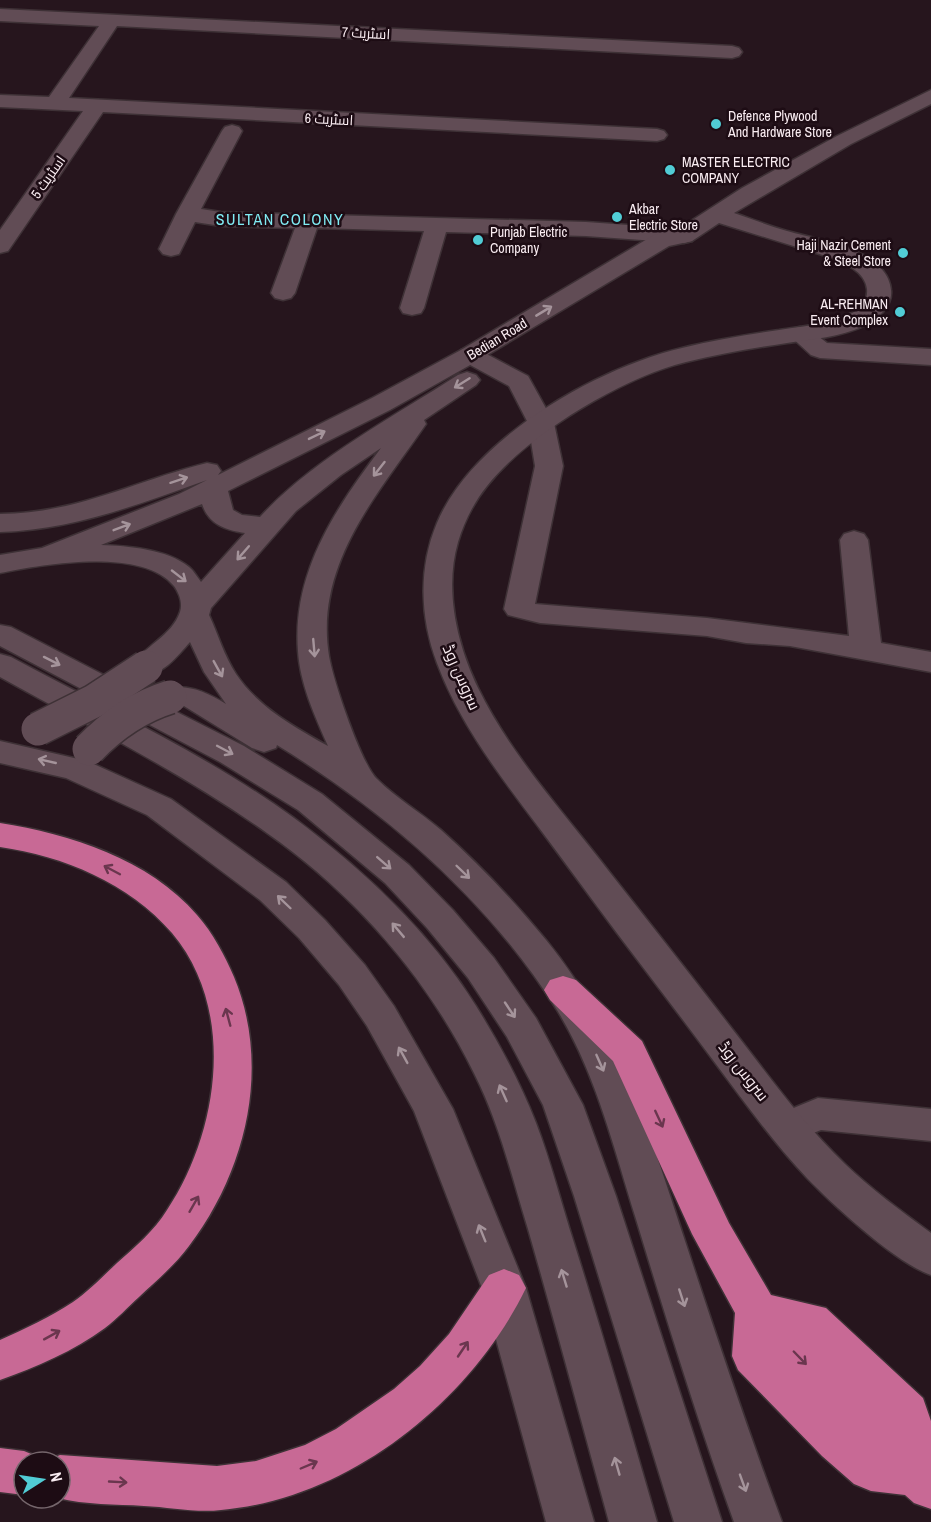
<svg xmlns="http://www.w3.org/2000/svg" width="931" height="1522" viewBox="0 0 931 1522" font-family="'Archivo Narrow',Cairo,sans-serif">
<style>
.lines{fill:none;stroke-linecap:round;stroke-linejoin:round}
.street-casing{stroke:#3e3136;stroke-width:3}
.secondary-casing{stroke:#3e3136;stroke-width:3}
.highway-casing{stroke:#3e3136;stroke-width:3}
.street{fill:#614c55;fill-rule:evenodd}
.secondary{fill:#614c55;fill-rule:evenodd}
.highway{fill:#c86995;fill-rule:evenodd}
.secondary-bridge-casing{stroke:#3e3136;stroke-width:36;stroke-linecap:butt}
.secondary-bridge{stroke:#614c55;stroke-width:33}
.oneway{stroke:#a5949b}
.oneway2{stroke:#6a364e}
.poi-dot{fill:#51ccd5;stroke:#1d0c14;stroke-width:2}
.labels{text-anchor:middle;stroke-width:5;stroke-linejoin:round;paint-order:stroke}
.far-street-label{font-size:14px;fill:#f9ecf1;stroke:#1d0c14}
.far-poi-label{font-size:14px;fill:#f9ecf1;stroke:#1d0c14;text-anchor:start}
.far-quarter-label{font-size:16px;letter-spacing:1.5px;fill:#80ecf4;stroke:#1d0c14}
.street-label{font-size:16px;fill:#f9ecf1;stroke:#1d0c14}
</style>
<rect width="100%" height="100%" fill="#26151d"/>
<g class="lines">
<defs>
<g id="street">
<polygon points="0,9 732,46 739,48 742,52 739,56 732,58 117,26 69,98 657,129 664,131 667,135 664,139 657,141 103,112 8,251 0,253 0,230 83,111 0,107 0,95 49,97 99,26 0,21"/>
<polygon points="232,125 239,127 242,131 201,209 221,212 586,222 684,229 692,231 695,236 692,241 684,243 586,236 446,232 424,308 421,313 412,315 403,313 400,308 424,231 317,228 295,293 291,298 283,300 275,298 271,293 295,228 221,226 195,222 179,254 171,256 163,254 159,249 176,214 222,131 225,127"/>
<polygon points="800,327 809,329 827,343 931,349 931,365 820,358 811,355 788,334 791,329"/>
<polygon points="470,347 479,350 528,376 554,423 563,466 535,604 707,618 849,636 840,540 844,534 854,531 864,534 868,540 881,643 931,652 931,672 790,646 746,643 707,636 540,623 508,615 504,609 535,466 528,423 509,386 461,360 457,355 461,350"/>
<polygon points="818,1098 931,1109 931,1141 821,1130 788,1143 774,1138 768,1127 774,1116"/>
</g>
<g id="secondary">
<path d="M931,90V104L851,144L734,213C752,219 769,226 787,231C818,240 887,249 891,290C893,306 877,320 864,326C840,337 813,339 787,343C753,348 719,354 686,362C623,377 527,435 487,486C474,502 464,522 458,542C444,590 457,644 478,688C511,756 566,815 611,874C652,926 693,978 733,1030C769,1076 803,1124 845,1164C871,1189 901,1211 931,1233V1275C896,1263 834,1206 807,1178C772,1141 743,1100 713,1060C681,1017 649,975 617,933C591,898 566,864 540,829C501,777 460,725 437,663C420,618 418,568 437,523C472,439 596,368 682,348C714,340 746,335 779,330C796,327 814,326 831,321C846,317 869,309 867,289C865,271 844,263 829,257L719,223L692,241L669,246L479,360L390,410L228,491L233,510L242,515L260,517C312,460 393,417 458,375L467,372L476,375L480,380L476,385L424,420L426,424C378,494 314,564 329,656C333,680 361,764 377,779C396,798 420,812 441,830C479,864 514,901 546,940C618,1028 650,1134 685,1241C716,1335 747,1429 782,1522H734C698,1422 667,1321 636,1219C614,1149 596,1073 557,1010C488,900 386,812 277,745L276,748L264,752L252,748L184,706L163,705L244,746L322,794L409,865L453,910L494,958L536,1018L583,1105L616,1196L722,1522H674L574,1196L543,1105L507,1037L468,978L427,928L385,883L298,810L220,762L0,646V625L11,627L158,703L154,697L159,690C186,683 203,690 226,704L204,672L190,642C175,659 159,680 135,674L130,667C143,647 172,636 180,612C183,603 179,593 174,586C142,547 44,564 0,573V555L42,548L179,494L207,480C140,504 72,530 0,532V514C79,513 134,481 207,463L217,465L221,471L218,475L372,398L461,350L654,235L677,230L742,188L837,136ZM381,448C336,508 292,572 298,651C300,684 315,716 328,746C294,727 258,707 236,674C224,656 218,634 209,615L211,608L296,511L341,475ZM202,504C209,525 226,530 245,533L201,582C197,577 194,571 189,567C167,549 128,546 101,545Z"/>
<path d="M0,654L11,657C104,707 209,756 294,818C364,870 429,931 476,1006C499,1043 520,1082 536,1123C551,1162 561,1203 574,1243C603,1335 630,1429 657,1522H609C582,1424 556,1326 528,1229C512,1177 499,1122 474,1073C427,977 354,894 267,833C183,773 90,727 0,677Z"/>
<polygon points="0,741 87,761 171,799 286,882 325,920 365,965 394,1006 453,1109 526,1288 594,1522 546,1522 482,1288 414,1111 367,1026 339,985 299,938 260,900 147,815 66,778 0,763"/>
</g>
<g id="highway">
<path d="M0,823C70,834 149,859 197,915C213,933 225,956 234,977C271,1066 247,1170 189,1246C175,1265 156,1281 139,1297C128,1307 117,1319 105,1328C74,1351 36,1367 0,1380V1340C25,1329 50,1317 73,1302C89,1291 103,1276 117,1263C135,1247 154,1231 167,1210C219,1132 237,1010 172,933C129,883 63,856 0,847Z"/>
<polygon points="563,976 576,980 642,1041 729,1223 771,1295 826,1308 923,1398 931,1421 931,1509 914,1503 905,1495 871,1491 854,1484 822,1456 738,1370 732,1356 735,1313 692,1234 613,1061 550,1000 544,990 550,980"/>
<path d="M504,1269L519,1275L526,1288C471,1401 349,1499 221,1510C196,1513 169,1507 144,1506C116,1504 85,1505 58,1498H60V1462H43L60,1455L217,1466L256,1461L305,1445L336,1429L394,1389L420,1366L449,1334L489,1275Z"/>
<polygon points="0,1448 24,1451 41,1458 43,1462 24,1462 24,1495 0,1492"/>
</g>
</defs>
<use href="#street" class="street-casing"/>
<use href="#secondary" class="secondary-casing"/>
<use href="#highway" class="highway-casing"/>
<use href="#street" class="street"/>
<use href="#secondary" class="secondary"/>
<use href="#highway" class="highway"/>
<defs>
<g id="secondary-bridge">
<polyline points="38,729 94,701 146,667"/>
<path d="M89,749C112,725 138,707 170,697"/>
</g>
</defs>
<use href="#secondary-bridge" class="secondary-bridge-casing"/>
<use href="#secondary-bridge" class="secondary-bridge"/>
</g>
<defs><path id="oneway-shaft" d="M-6 0H5M1.5-3L5.5 0L1.5 3" fill="none" stroke-width="1.6" stroke-linecap="round" stroke-linejoin="round" transform="scale(1.5)"/></defs>
<g class="oneway">
<use href="#oneway-shaft" transform="translate(544 311) rotate(-31)"/>
<use href="#oneway-shaft" transform="translate(462 383) rotate(148)"/>
<use href="#oneway-shaft" transform="translate(317 435) rotate(-26)"/>
<use href="#oneway-shaft" transform="translate(379 469) rotate(128)"/>
<use href="#oneway-shaft" transform="translate(179 480) rotate(-18)"/>
<use href="#oneway-shaft" transform="translate(122 527) rotate(-21)"/>
<use href="#oneway-shaft" transform="translate(243 553) rotate(131)"/>
<use href="#oneway-shaft" transform="translate(179 576) rotate(38)"/>
<use href="#oneway-shaft" transform="translate(314 648) rotate(85)"/>
<use href="#oneway-shaft" transform="translate(52 661) rotate(27)"/>
<use href="#oneway-shaft" transform="translate(218 669) rotate(61)"/>
<use href="#oneway-shaft" transform="translate(225 750) rotate(28)"/>
<use href="#oneway-shaft" transform="translate(47 761) rotate(-167)"/>
<use href="#oneway-shaft" transform="translate(384 863) rotate(41)"/>
<use href="#oneway-shaft" transform="translate(463 872) rotate(44)"/>
<use href="#oneway-shaft" transform="translate(284 902) rotate(-136)"/>
<use href="#oneway-shaft" transform="translate(398 930) rotate(-130)"/>
<use href="#oneway-shaft" transform="translate(510 1010) rotate(56)"/>
<use href="#oneway-shaft" transform="translate(403 1055) rotate(-119)"/>
<use href="#oneway-shaft" transform="translate(600 1063) rotate(66)"/>
<use href="#oneway-shaft" transform="translate(503 1093) rotate(-114)"/>
<use href="#oneway-shaft" transform="translate(482 1233) rotate(-112)"/>
<use href="#oneway-shaft" transform="translate(564 1278) rotate(-107)"/>
<use href="#oneway-shaft" transform="translate(682 1298) rotate(72)"/>
<use href="#oneway-shaft" transform="translate(617 1466) rotate(-106)"/>
<use href="#oneway-shaft" transform="translate(743 1483) rotate(70)"/>
</g>
<g class="oneway2">
<use href="#oneway-shaft" transform="translate(112 870) rotate(-152)"/>
<use href="#oneway-shaft" transform="translate(228 1017) rotate(-105)"/>
<use href="#oneway-shaft" transform="translate(659 1119) rotate(65)"/>
<use href="#oneway-shaft" transform="translate(194 1204) rotate(-60)"/>
<use href="#oneway-shaft" transform="translate(52 1335) rotate(-29)"/>
<use href="#oneway-shaft" transform="translate(463 1349) rotate(-56)"/>
<use href="#oneway-shaft" transform="translate(800 1358) rotate(46)"/>
<use href="#oneway-shaft" transform="translate(309 1465) rotate(-23)"/>
<use href="#oneway-shaft" transform="translate(118 1482) rotate(3)"/>
</g>
<g class="poi-dot">
<circle cx="716" cy="124" r="6"/>
<circle cx="670" cy="170" r="6"/>
<circle cx="617" cy="217" r="6"/>
<circle cx="478" cy="240" r="6"/>
<circle cx="903" cy="253" r="6"/>
<circle cx="900" cy="312" r="6"/>
</g>
<g class="labels">
<g class="far-street-label">
<text transform="translate(366 33) rotate(3)" y="5">اسٹریٹ 7</text>
<text transform="translate(329 119) rotate(3)" y="5">اسٹریٹ 6</text>
<text transform="translate(48 177) rotate(-55)" y="5">اسٹریٹ 5</text>
<text transform="translate(497 339) rotate(-31)" y="5">Bedian Road</text>
</g>
<g class="far-poi-label">
<text x="728" y="121">Defence Plywood<tspan x="728" dy="16">And Hardware Store</tspan></text>
<text x="682" y="167">MASTER ELECTRIC<tspan x="682" dy="16">COMPANY</tspan></text>
<text x="629" y="214">Akbar<tspan x="629" dy="16">Electric Store</tspan></text>
<text x="490" y="237">Punjab Electric<tspan x="490" dy="16">Company</tspan></text>
<text x="891" y="250" text-anchor="end">Haji Nazir Cement<tspan x="891" dy="16">&amp; Steel Store</tspan></text>
<text x="888" y="309" text-anchor="end">AL-REHMAN<tspan x="888" dy="16">Event Complex</tspan></text>
</g>
<g class="far-quarter-label">
<text x="280" y="225">SULTAN COLONY</text>
</g>
<g class="street-label">
<text transform="translate(462 677) rotate(66)" y="6">سروس روڈ</text>
<text transform="translate(744 1071) rotate(52)" y="6">سروس روڈ</text>
</g>
</g>
<g transform="translate(42 1480) rotate(78)"><circle r="28" fill="#1d0c14" stroke="#75666c" stroke-width="1.5"/>
<path d="M0-4.5L10 22L0 15L-10 22Z" fill="#51ccd5"/>
<text y="-9" font-size="16" font-weight="bold" text-anchor="middle" fill="#f9ecf1">N</text>
</g>
</svg>
